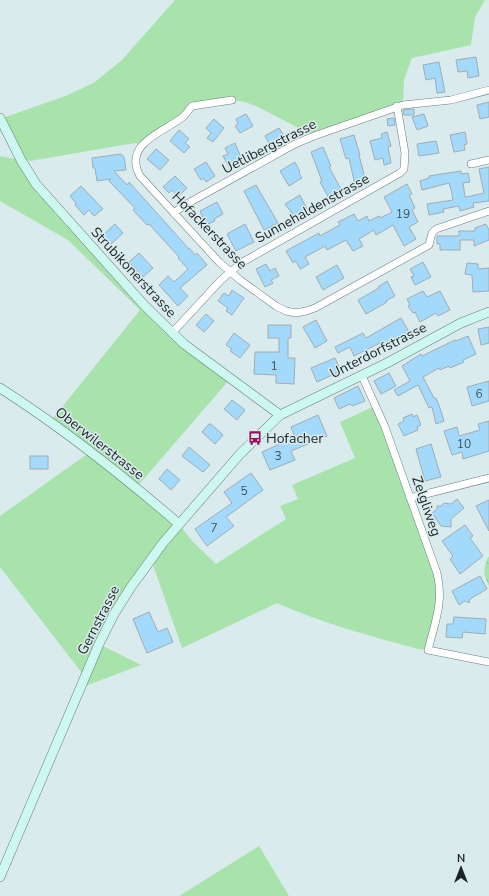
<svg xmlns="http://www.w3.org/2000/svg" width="489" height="896" viewBox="0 0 489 896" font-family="'Nunito Sans',sans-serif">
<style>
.green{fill:#a8e3ac}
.park{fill:url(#park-crowns)}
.building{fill:#a3dafc;stroke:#a0acb4}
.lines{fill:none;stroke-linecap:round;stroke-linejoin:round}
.street-casing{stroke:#6c7b7d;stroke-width:8}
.secondary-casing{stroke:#6c7b7d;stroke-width:10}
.street{stroke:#fff;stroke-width:7}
.secondary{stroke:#ccf8ef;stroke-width:9}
.labels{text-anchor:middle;stroke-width:3;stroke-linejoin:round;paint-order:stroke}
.number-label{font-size:12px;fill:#3e515a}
.street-label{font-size:14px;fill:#1d2324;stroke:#daebed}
.poi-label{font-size:14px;fill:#1d2324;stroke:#daebed;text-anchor:start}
</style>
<defs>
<pattern id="park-crowns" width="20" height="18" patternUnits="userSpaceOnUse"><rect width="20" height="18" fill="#a8e3ac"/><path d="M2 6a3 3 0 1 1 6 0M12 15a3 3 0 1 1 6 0" fill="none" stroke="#90c294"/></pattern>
</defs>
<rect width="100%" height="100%" fill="#daebed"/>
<g class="green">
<path d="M175,0H485L475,17L471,45L412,58L404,80L403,105L314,136L256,106L245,102L232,100L192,106L141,144L135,143L30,161L22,160L144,305L230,379L136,488L179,524L193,542L216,564L286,519L280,506L298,499L292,485L355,458L340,422L375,406L440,585L428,650L418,649C370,636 322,623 277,603L182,648L151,559L99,644L141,665L80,688L85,677L0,567V516L90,452L50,422L140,310L68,240L0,201V156L20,160L0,119L68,95L95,82L122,60Z"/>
<polygon points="259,846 289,896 179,896"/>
</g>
<path class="park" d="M488,557H489V586C483,573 483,571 488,557Z"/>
<g class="building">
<polygon points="476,57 479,76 468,78 467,71 458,72 456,60"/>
<polygon points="439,62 445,92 437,93 435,78 426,80 423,65"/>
<polygon points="489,102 489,117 480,119 477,105"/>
<polygon points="414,109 414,115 404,115 403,110"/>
<polygon points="246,114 253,126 240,133 235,126 238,124 236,119"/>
<polygon points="424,114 428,126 417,130 412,117"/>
<polygon points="394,118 395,125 388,126 387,119"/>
<polygon points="214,119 224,128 213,142 207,138 211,133 206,128"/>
<polygon points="279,128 286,139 271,147 265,136"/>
<polygon points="179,130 189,139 185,143 190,147 184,153 170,141"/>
<polygon points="387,132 391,146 388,147 391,163 384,165 383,158 375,160 370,141 382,138 381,134"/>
<polygon points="465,132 467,144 464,145 465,150 454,152 450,135"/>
<polygon points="354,135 360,155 359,155 366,182 355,185 349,158 346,159 340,139"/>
<polygon points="436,141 439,153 419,156 417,144"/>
<polygon points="235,143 243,162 230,169 223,156 228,154 225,148"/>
<polygon points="323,147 331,166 329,167 343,193 330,200 320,182 322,181 311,152"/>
<polygon points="156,149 169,160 160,170 147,159"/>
<polygon points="121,154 124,157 126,170 114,171 127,185 129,182 189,249 189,248 195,255 197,253 207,265 180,288 188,296 178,306 159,285 168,276 174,282 188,269 178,258 179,257 149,224 147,225 133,210 135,208 109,181 110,179 97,181 95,168 93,168 92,158"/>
<polygon points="206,162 215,176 206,182 204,178 201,180 194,169"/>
<polygon points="295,162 300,172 299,173 302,178 289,186 280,171"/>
<polygon points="489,167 489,201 473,203 474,207 460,211 459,206 443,209 444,212 429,215 427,204 453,200 451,189 449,183 422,190 420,181 429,178 429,176 435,175 461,171 461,174 468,173 470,182 463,183 465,197 471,196 484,193 479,169"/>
<polygon points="175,176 187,188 178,197 172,190 169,193 163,187"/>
<polygon points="407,184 412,194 409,195 415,208 412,210 418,222 409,227 416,239 404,246 393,225 376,235 374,230 359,239 363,246 353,251 346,240 327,250 325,246 305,257 309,264 300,269 296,261 293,263 286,251 319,233 320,236 340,225 338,222 354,214 358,221 367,216 369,221 379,216 380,218 392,212 384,197"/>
<polygon points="256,185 278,223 264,230 244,191"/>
<polygon points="81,186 103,209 94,216 89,210 84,215 75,205 76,203 70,196"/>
<polygon points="300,195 307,209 294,216 285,204"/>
<polygon points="217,202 223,214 214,219 215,221 206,225 200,211"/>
<polygon points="115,224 123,233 111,244 103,235"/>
<polygon points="245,224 254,242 236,251 227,234"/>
<polygon points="486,224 489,230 489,240 474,246 474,240 460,240 460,250 440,250 440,244 437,244 437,236 459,236 459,231 475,231 475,228"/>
<polygon points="139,253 153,268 143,277 129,262"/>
<polygon points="423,262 431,277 415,285 411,277 414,276 410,269"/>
<polygon points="467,263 478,264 478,269 489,268 489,291 473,292 472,275 465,274"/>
<polygon points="266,264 270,271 275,268 279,276 271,280 273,283 265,287 256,269"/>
<polygon points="337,265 344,278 323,290 316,277"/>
<polygon points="387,281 395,296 386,301 387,302 366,314 358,300 379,288 378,287"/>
<polygon points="232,290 244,298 232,315 226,311 228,308 218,301 224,293 229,296"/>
<polygon points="423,291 427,297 440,291 450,310 438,316 436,313 420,322 415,312 413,313 408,306 410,305 407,299"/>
<polygon points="206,314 214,321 204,332 196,325"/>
<polygon points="401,318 409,332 382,347 380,343 354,356 350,347 338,353 335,347 363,333 366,338"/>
<polygon points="316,320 327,341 315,348 303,327"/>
<polygon points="268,325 291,325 291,338 288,338 288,358 295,358 294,384 276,383 276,375 254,374 255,352 279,352 279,338 268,338"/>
<polygon points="489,327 489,343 481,345 478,329"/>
<polygon points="234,333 250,345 240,358 230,351 232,349 226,345"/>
<polygon points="468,336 476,354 463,360 464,362 450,368 449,366 440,370 439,368 423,377 434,398 436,398 440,408 444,421 436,424 432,407 429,408 418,385 398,396 394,390 410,381 402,366 421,354 422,356 455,340 456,341"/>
<polygon points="335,358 341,371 317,382 311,368"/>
<polygon points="389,373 396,386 381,394 374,381"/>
<polygon points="489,381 489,401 472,406 467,387"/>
<polygon points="358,386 365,401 352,406 350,404 339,409 334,398"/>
<polygon points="232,400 245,410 237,420 224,409"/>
<polygon points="412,414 413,417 417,415 421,425 417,427 418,430 404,436 398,424 404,421 403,418"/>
<polygon points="318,415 327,436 291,451 295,460 270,470 262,452 295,437 291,427"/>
<polygon points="489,421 489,451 463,459 462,452 452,455 444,431 457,427 459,436 480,430 478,424"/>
<polygon points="209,424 211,424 223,435 215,444 202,432"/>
<polygon points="431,444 441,477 425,481 416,449"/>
<polygon points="189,447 210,465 203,472 182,456"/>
<rect x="30" y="456" width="18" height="13"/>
<polygon points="167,469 180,480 171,490 159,479"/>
<polygon points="251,473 263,490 226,517 234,526 207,546 195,529 232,503 224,492"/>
<polygon points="457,499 464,508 451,519 451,527 441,526 432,513 437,509 437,506 441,506 444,503 451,504"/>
<polygon points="489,500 489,531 476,506"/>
<polygon points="465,525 473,536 470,538 483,556 460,574 450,559 453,556 442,541"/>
<polygon points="480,576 487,589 470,599 469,603 465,601 459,605 452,591"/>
<polygon points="149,612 158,632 167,628 173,642 147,653 133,619"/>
<polygon points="454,617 486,619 485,634 463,632 462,638 446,637 447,624 453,624"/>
</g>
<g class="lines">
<defs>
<g id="street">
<path d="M232,100L192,106C189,109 187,113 184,116C165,132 122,143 140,176L219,262L240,280L276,306L286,311L296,313L306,311L315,308L429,245L432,233L436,229L489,211"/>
<polyline points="471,164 489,160"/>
<polyline points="174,213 183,206 295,144 314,136 403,105 451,100 489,90"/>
<polyline points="172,333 221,280 241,263 400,173 404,169 405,153 397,106"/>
<path d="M362,376L385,427L437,573C444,602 435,622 428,650L489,662"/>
<polyline points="410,498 489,478"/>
</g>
<g id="secondary">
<polyline points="0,118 21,160 36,184 144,305 184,344 280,415"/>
<path d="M0,388C63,428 122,475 179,524"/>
<polyline points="0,877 99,644 114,614 131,587 163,543 240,454 280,415 387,363 461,323 489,312"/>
</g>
</defs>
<use href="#street" class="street-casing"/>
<use href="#secondary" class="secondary-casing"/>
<use href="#street" class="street"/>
<use href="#secondary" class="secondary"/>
</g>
<defs>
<symbol id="bus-bare" viewBox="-9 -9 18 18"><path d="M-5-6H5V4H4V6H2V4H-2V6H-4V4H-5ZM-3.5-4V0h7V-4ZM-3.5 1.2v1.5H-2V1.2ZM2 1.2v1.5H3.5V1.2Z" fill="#9b0d5d" stroke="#daebed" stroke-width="2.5" paint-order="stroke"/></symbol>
</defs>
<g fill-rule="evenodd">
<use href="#bus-bare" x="245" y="428" width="20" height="20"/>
</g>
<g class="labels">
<g class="number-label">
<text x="403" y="218">19</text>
<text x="274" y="370">1</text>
<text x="479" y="398">6</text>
<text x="464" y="448">10</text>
<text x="278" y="460">3</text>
<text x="244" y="495">5</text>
<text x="214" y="532">7</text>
</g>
<g class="street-label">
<text transform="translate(269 146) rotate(-27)" y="5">Uetlibergstrasse</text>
<text transform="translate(312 208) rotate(-29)" y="5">Sunnehaldenstrasse</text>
<text transform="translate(210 230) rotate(46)" y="5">Hofackerstrasse</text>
<text transform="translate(134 272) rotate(47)" y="5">Strubikonerstrasse</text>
<text transform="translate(378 350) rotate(-27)" y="5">Unterdorfstrasse</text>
<text transform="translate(100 443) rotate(38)" y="5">Oberwilerstrasse</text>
<text transform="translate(427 506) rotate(71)" y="5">Zelgliweg</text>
<text transform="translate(98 620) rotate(-63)" y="5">Gernstrasse</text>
</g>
<g class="poi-label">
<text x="266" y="443">Hofacher</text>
</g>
</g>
<g transform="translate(461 868)" stroke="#daebed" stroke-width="3" paint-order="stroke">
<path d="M0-3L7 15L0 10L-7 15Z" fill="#1d2324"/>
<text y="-6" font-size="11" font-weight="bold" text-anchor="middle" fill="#1d2324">N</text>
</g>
</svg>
